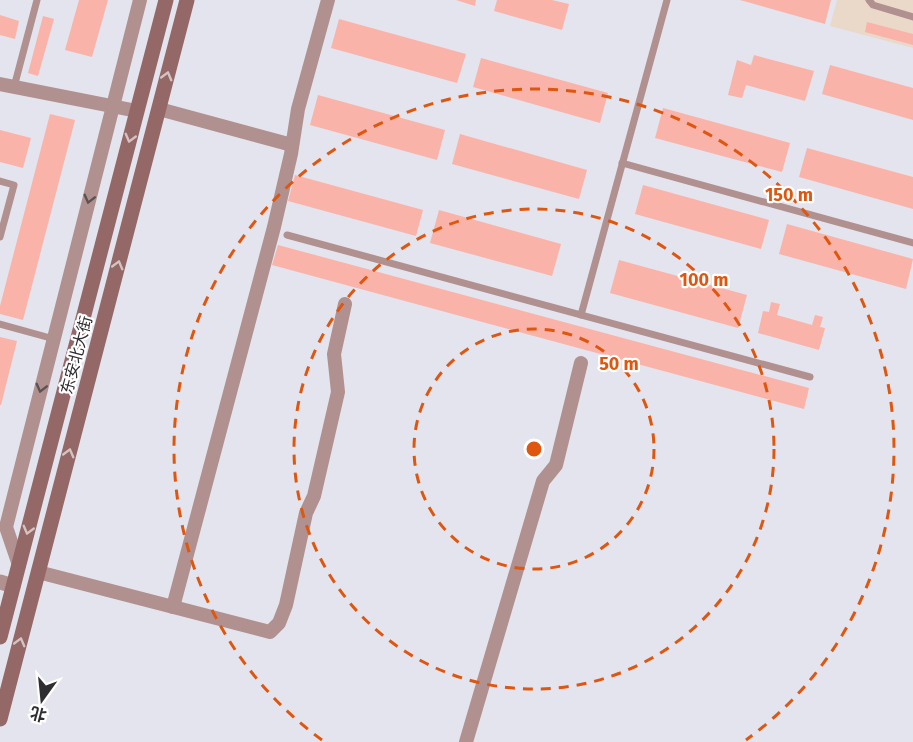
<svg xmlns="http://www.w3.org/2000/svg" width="913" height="742" viewBox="0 0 913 742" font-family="'Fira Sans','Noto Sans SC',sans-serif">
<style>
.commercial{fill:#ead8c8}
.building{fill:#fab3a8}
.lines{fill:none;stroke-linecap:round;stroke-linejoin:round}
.service{stroke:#b0918f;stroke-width:7}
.minor{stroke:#b0918f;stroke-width:14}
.tertiary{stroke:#b0918f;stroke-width:15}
.secondary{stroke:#946867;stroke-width:15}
.oneway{stroke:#d4c3c2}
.oneway2{stroke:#5c5153}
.ring{fill:none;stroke:#df570e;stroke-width:3;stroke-dasharray:10 8}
.labels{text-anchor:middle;stroke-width:4.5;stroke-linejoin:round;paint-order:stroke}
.street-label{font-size:16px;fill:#2e2e32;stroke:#fff}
.centre{fill:#df570e;stroke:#fff;stroke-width:3}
.ring-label{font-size:18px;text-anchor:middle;font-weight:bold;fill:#df570e;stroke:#fff;stroke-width:4.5;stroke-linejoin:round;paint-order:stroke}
</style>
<rect width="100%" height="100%" fill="#e4e4ee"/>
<polygon class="commercial" points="837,0 913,0 913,48 830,26"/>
<g class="building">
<polygon points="79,0 108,0 92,57 65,50"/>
<polygon points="456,0 476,0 475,6"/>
<polygon points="497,0 552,0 569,4 562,30 494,11"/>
<polygon points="740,0 831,0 825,24"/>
<polygon points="0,15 19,21 15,39 0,35"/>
<polygon points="43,16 54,19 38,76 28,73"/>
<polygon points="339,19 466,54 457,83 331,48"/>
<polygon points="867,22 913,34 913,45 865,32"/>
<polygon points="754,55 814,71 805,101 746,85 742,98 728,95 737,60 751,65"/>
<polygon points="481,58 608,93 600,123 473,87"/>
<polygon points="830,65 913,88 913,120 822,94"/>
<polygon points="318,95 445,130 437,160 310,125"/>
<polygon points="663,108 790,143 782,172 655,138"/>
<polygon points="50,114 75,120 23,320 0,314 0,306"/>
<polygon points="0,130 31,138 23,168 0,162"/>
<polygon points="460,134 587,170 579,199 452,164"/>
<polygon points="807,148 913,177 913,209 799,177"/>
<polygon points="295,175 423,210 416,236 288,201"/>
<polygon points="643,185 769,220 761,249 635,214"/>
<polygon points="439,210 561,244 552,276 430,243"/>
<polygon points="787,224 913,259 906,289 779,254"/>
<polygon points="278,245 809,388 804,409 272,265"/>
<polygon points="619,260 747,295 738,328 610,293"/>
<polygon points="771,302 780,304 777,315 812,325 815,315 823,317 820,327 825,328 819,350 758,333 763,311 769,312"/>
<polygon points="0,337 17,341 1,405 0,405"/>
</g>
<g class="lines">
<g class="service">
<polyline points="869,0 873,5 913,17"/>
<polyline points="14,87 37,0"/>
<polyline points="622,163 913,243"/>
<polyline points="0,181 14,185 0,237"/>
<polyline points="287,235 810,377"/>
<polyline points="581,315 667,0"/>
<polyline points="0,324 54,339"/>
</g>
<g class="minor">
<polyline points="0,84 137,111"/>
<polyline points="159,109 292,145"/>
<polyline points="19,565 6,527 140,0"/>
<polyline points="38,572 270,632 279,623 286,605 306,513 314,496 338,392 334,354 345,304"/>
<polyline points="173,607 274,227 291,154 298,109 328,0"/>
<polyline points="466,742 543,481 556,465 581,363"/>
</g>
<polyline class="tertiary" points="0,582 13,586"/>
<g class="secondary">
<polyline points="0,637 166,0"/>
<polyline points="0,719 187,0"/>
</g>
</g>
<defs><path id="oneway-chevron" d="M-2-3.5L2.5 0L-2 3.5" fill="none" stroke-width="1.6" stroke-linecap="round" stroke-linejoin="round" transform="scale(1.5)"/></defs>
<g class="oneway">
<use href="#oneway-chevron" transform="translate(167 76) rotate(-75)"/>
<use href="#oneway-chevron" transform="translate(130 138) rotate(105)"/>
<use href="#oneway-chevron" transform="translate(118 265) rotate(-75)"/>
<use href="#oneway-chevron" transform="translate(69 453) rotate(-75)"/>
<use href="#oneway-chevron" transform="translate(28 530) rotate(105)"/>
<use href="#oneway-chevron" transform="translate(20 642) rotate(-75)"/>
</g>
<g class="oneway2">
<use href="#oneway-chevron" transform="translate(89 199) rotate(104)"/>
<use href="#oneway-chevron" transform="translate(41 388) rotate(104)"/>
</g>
<g class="ring">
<circle cx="534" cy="449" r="120"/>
<circle cx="534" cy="449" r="240"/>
<path d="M322 740A360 360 0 1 1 746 740"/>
</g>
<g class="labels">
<g class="street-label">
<text transform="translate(76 355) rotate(-75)" y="6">东安北大街</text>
</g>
</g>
<circle cx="534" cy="449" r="9" class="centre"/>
<g class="ring-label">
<text x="789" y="201">150 m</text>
<text x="704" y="286">100 m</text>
<text x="619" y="370">50 m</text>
</g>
<g transform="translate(42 700) rotate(195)" stroke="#ffffff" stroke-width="4.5" paint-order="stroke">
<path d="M0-4.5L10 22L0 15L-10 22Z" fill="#2e2e32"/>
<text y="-9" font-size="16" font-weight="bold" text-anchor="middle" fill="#2e2e32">北</text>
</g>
</svg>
